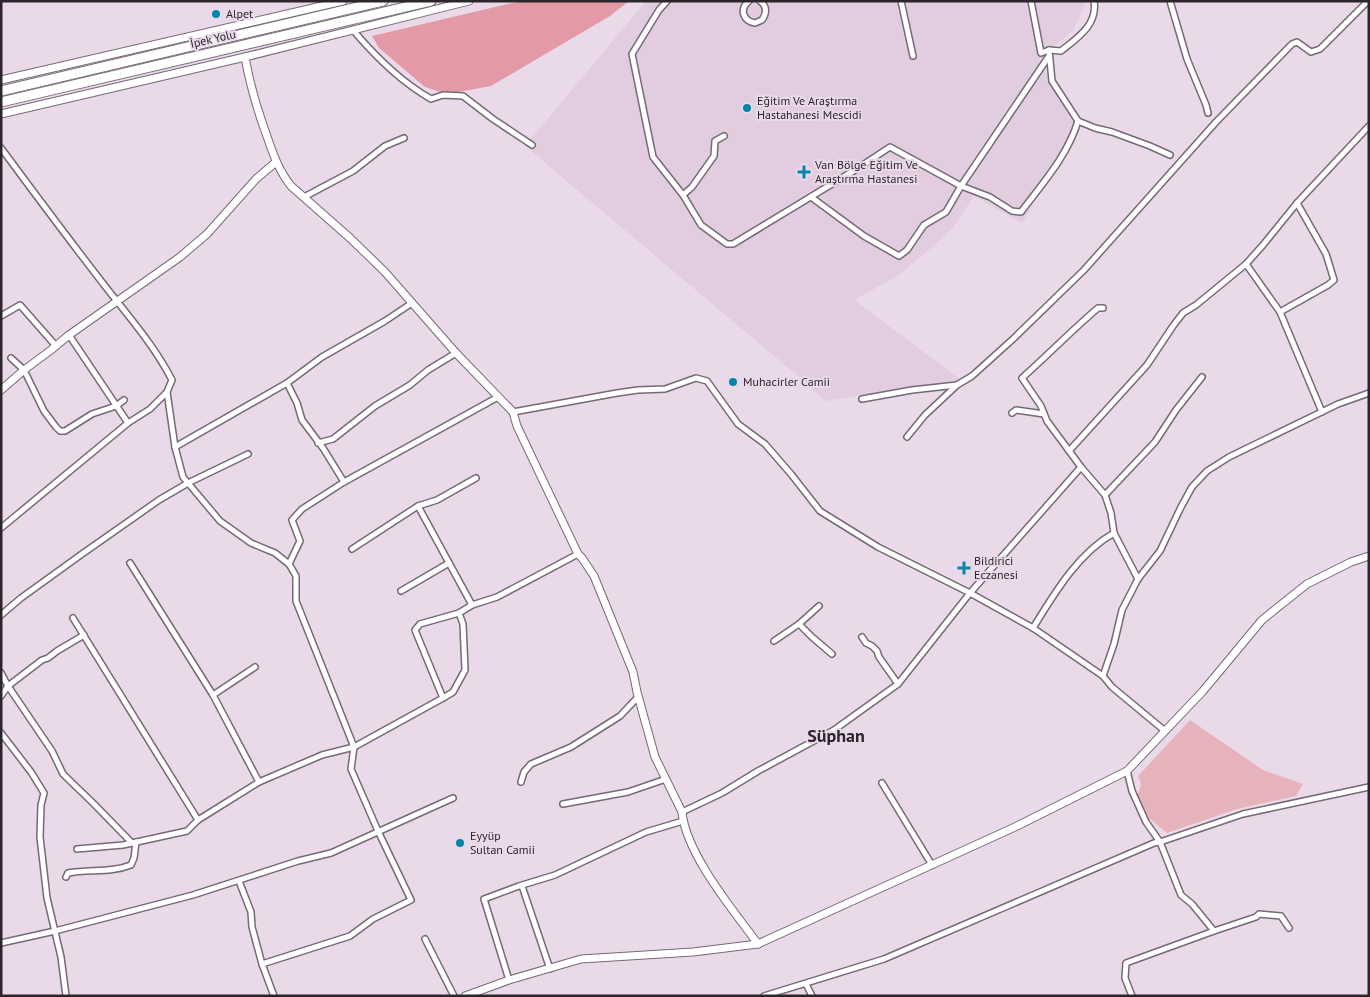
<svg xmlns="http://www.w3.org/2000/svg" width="1370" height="997" viewBox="0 0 1370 997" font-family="'PT Sans',sans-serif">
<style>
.built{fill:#e1cce0}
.green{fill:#e6b3bb}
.forest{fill:#e499a6}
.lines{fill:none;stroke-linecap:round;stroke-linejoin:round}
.minor-casing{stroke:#766976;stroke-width:8}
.tertiary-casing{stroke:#766976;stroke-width:9}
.trunk-casing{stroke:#766976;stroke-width:11}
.minor{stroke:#fff;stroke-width:5}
.tertiary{stroke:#fff;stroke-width:7}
.trunk{stroke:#fff;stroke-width:9}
.poi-dot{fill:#0686a9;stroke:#eadae9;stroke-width:2}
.labels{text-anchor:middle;stroke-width:4;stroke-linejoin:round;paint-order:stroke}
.poi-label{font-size:12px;fill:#2c262c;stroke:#eadae9;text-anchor:start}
.street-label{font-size:12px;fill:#2c262c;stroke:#eadae9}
.district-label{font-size:18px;font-weight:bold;fill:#2c262c;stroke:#eadae9}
</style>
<rect width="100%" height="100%" fill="#eadae9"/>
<polygon class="built" points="646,1 1084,1 1085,4 1073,31 1049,50 1044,69 1050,84 1076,127 1062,155 1022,223 974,196 952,229 921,257 897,276 854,300 961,380 825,401 793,372 525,146"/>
<polygon class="green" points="1190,720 1263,770 1303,784 1296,796 1237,809 1167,833 1149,818 1137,797 1141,784 1138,776"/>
<polygon class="forest" points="521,1 629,1 610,16 491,86 447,94 425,87 379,48 372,36"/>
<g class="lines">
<defs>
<g id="minor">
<path d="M667,1L659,10L632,54L653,157L683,195L701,225L727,244H733L855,170L890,147L961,186L990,197L1012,211L1021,212C1042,184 1068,155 1078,121"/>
<path d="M749,1C739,9 743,21 755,23L762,20C767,13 767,6 760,1"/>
<polyline points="901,1 913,56"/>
<polyline points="1031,1 1041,53 1049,50 1052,81 1078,121 1095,128 1112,132 1150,146 1170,155"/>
<polyline points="1170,1 1187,59 1206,105 1208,113"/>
<path d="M353,30C374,55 403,83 431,99L443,95L463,96L493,119L532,145"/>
<path d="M1049,50L1061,51C1077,38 1098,25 1094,1"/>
<path d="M1,148C35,194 70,241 105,286C129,317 154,345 172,380L167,392L175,447L183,477L220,521L251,543L275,553L289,564L296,576V601L354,747L351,769L378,831L411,900L373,919L350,936L262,964L274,996"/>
<polyline points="683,195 692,187 714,156 715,141 724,136"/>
<polyline points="304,197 353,171 385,146 404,138"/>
<polyline points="811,197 864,236 899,256 907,250 924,225 946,212 961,186 1049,56"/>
<polyline points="1246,264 1280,312 1322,412"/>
<path d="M1103,308H1098C1072,330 1048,355 1022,378L1041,406L1047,421L1081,467L1105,495L1111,513L1114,533L1138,579"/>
<polyline points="1280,312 1328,285 1334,280 1326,254 1297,203"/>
<polyline points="1,316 20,305 56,346"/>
<polyline points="69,335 128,423"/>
<polyline points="11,358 24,370 44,411 56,427 60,431 65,431 92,414 116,406 124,400"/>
<polyline points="287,383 297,403 302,420 323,448 344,482"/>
<polyline points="862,399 912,390 957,385 972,376 1013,339 1084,270 1216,122 1292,44 1297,42 1311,52 1320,49 1368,1"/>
<polyline points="513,412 617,393 638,390 665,389 696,378 707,381 738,424 765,444 791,474 820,511 878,547 970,593 1033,628 1103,676"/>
<polyline points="1012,413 1016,410 1044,414"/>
<polyline points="907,437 925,415 956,386"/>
<polyline points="318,443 333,439 375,406 410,385 428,370 456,353"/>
<polyline points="175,447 287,383 322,357 385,321 412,303"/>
<polyline points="1069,451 1147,365 1173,326 1183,313 1196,305 1246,264 1263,245 1297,203 1369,126"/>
<polyline points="1105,495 1155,442 1176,410 1202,377"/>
<polyline points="1,528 128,423 150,409 167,392"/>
<polyline points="352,549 418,506 437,500 476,478"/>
<polyline points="130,563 213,695 259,782"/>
<polyline points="289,564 300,541 292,520 302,509 344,482 498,397"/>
<polyline points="401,591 449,563"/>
<polyline points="472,605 497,597 578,554"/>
<polyline points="1,615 21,598 82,554 159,500 188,483 248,454"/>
<polyline points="73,618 198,820"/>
<polyline points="799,624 812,637 832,654"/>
<path d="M1033,628C1054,594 1078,553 1114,533"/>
<polyline points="862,637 866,643 872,646 877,651 879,657 898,684"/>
<polyline points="774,641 799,624 819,606"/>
<polyline points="1,673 8,686 52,751 63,774 94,804 132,843"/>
<polyline points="213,695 255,667"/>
<polyline points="1,696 8,686 42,660 48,658 57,651 84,635"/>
<polyline points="443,698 415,630 420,624 459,613"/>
<polyline points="1165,731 1112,687 1103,676 1114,644 1122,610 1138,579 1160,551 1181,507 1192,487 1207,471 1229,457 1338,404 1369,393"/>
<polyline points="1,733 31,772 44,793 41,805 40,837 47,898 61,957 66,996"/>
<polyline points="1127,771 1132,791 1146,822 1160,842 1181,895 1192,904 1214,931"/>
<polyline points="521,782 524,772 531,764 571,747 620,716 638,697"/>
<polyline points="882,783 932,865"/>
<polyline points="563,804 628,792 666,779"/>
<polyline points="682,812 722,793 758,771 834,730 898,684 970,593 1081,467"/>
<polyline points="77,849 123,845 187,831 198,820 259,782 322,755 354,747 443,698 453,692 465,670 463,624 459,613 472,605 418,506"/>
<path d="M66,877L68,873C89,869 111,873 131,865L134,858L136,842"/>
<polyline points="239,881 251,912 252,927 262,964"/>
<polyline points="522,886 550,969"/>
<polyline points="425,939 454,996"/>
<polyline points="1,943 55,931 193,895 298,861 331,853 453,798"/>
<polyline points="509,980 484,899 519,886 555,875 646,832 683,821"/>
<polyline points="806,984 812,996"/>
<polyline points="764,996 884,959 1154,843 1160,842 1243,814 1369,787"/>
<polyline points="1132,996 1125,978 1126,963 1214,931 1256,917 1259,914 1281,916 1289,928"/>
</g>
<g id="tertiary">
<path d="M245,57C249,80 255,102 263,125C271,147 276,167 291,186L350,238L385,272L456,353L513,412L517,426L578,554L582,558L594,576L633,672L637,692L655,757L682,812C686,854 733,910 758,944"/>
<polyline points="1,80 343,1"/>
<polyline points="1,114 245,57 469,1"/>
<polyline points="1,390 24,370 51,350 69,335 180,257 207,234 256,179 276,162"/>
<polyline points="465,996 509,980 581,959 693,952 758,944 1015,827 1127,771 1203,691 1262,620 1307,584 1351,562 1369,556"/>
</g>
<g id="trunk">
<polyline points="1,91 383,1"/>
<polyline points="1,102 431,1"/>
</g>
</defs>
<use href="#minor" class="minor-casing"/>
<use href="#tertiary" class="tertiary-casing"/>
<use href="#trunk" class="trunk-casing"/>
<use href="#minor" class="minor"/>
<use href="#tertiary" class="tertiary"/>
<use href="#trunk" class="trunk"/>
</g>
<g class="poi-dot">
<circle cx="216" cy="14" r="5"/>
<circle cx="747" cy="108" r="5"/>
<path d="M801.5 164.5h5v5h5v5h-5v5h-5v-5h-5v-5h5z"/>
<circle cx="733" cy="382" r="5"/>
<path d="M961.5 560.5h5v5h5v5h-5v5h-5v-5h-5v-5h5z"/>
<circle cx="460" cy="843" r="5"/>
</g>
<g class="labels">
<g class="poi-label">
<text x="226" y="18">Alpet</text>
<text x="757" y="105">Eğitim Ve Araştırma<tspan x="757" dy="14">Hastahanesi Mescidi</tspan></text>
<text x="815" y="169">Van Bölge Eğitim Ve<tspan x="815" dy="14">Araştırma Hastanesi</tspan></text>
<text x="743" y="386">Muhacirler Camii</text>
<text x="974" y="565">Bildirici<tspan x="974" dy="14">Eczanesi</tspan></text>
<text x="470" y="840">Eyyüp<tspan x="470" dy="14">Sultan Camii</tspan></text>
</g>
<g class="street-label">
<text transform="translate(213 39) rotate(-13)" y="4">İpek Yolu</text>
</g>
<g class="district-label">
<text x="836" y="742">Süphan</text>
</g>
</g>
<rect width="1370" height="997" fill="none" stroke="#2c262c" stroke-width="5"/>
</svg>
